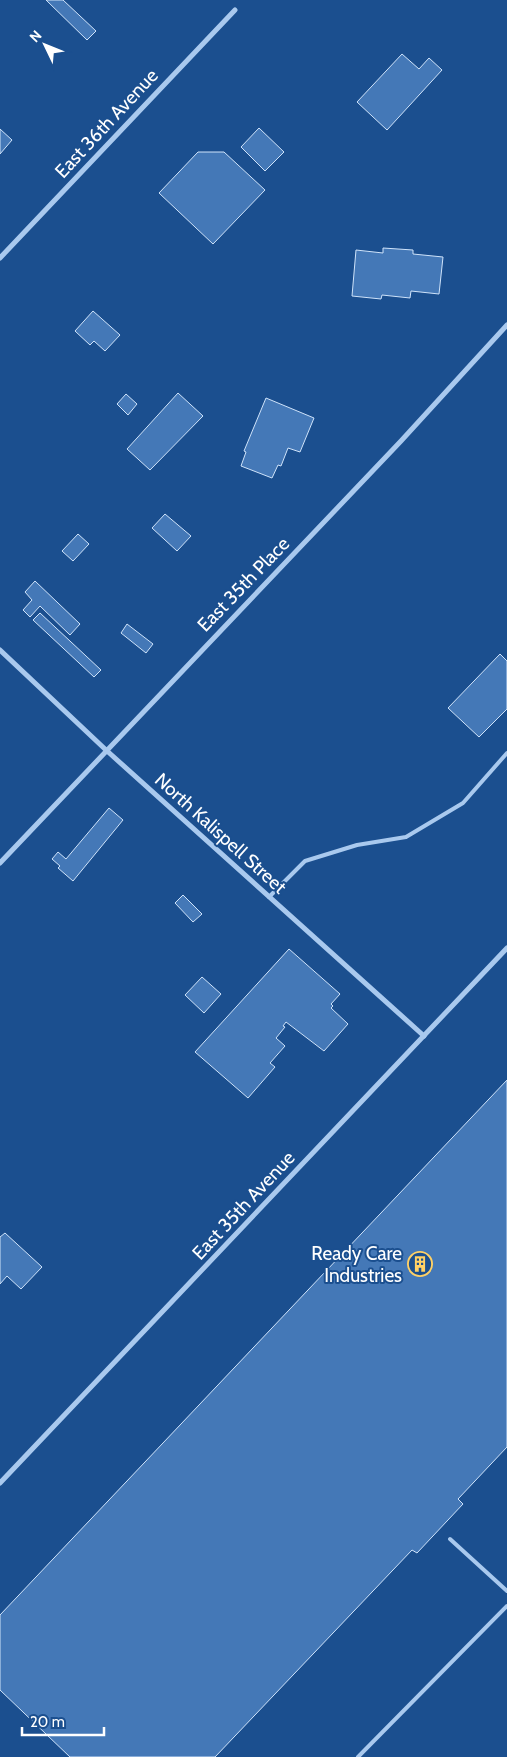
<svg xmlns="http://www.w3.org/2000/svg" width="507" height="1757" viewBox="0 0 507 1757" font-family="Cabin,sans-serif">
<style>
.building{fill:#4478b7;stroke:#cfe3fa}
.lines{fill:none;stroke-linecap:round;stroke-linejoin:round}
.lane{stroke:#a9c9ee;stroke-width:4}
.street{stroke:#a9c9ee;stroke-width:5}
.labels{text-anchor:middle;stroke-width:4;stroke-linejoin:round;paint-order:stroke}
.street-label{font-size:19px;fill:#fff;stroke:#1b4f8f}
.poi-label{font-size:19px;fill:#fff;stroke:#1b4f8f;text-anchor:end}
</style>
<rect width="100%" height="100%" fill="#1b4f8f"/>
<g class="building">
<polygon points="46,0 63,0 96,31 87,40"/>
<polygon points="402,54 419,69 429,58 442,70 387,130 357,102"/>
<polygon points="259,128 284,152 265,171 241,147"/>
<polygon points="0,129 12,140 0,154"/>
<polygon points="198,152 224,152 265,190 213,244 159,193"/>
<polygon points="383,248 413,250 413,254 443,257 439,294 411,291 410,298 382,295 381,299 352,296 356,250 383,253"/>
<polygon points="93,311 120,335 105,351 94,341 90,345 75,331"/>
<polygon points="178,393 203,416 150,470 127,449"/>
<polygon points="126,394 137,404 128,415 117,404"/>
<polygon points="266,398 314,418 300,452 288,448 281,466 278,465 272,478 241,466 246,452 244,451"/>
<polygon points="165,514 191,536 177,551 152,528"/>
<polygon points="78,534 89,544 73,561 62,551"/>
<polygon points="35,581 80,624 70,635 40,606 30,617 23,610 32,600 25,592"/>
<polygon points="40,613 101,670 94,677 33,620"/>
<polygon points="127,624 153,644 146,653 121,633"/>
<polygon points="500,654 507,661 507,709 479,737 448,708"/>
<polygon points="109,808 123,820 73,881 58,868 60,866 52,859 58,852 66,859"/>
<polygon points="183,895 202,914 193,922 175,903"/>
<polygon points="289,949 340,994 331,1004 333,1006 331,1008 348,1024 324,1051 286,1022 283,1026 285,1027 276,1038 285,1046 270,1063 275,1067 248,1098 195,1052"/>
<polygon points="202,977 221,994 204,1013 185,995"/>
<polygon points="507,1080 507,1447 458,1499 463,1504 417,1553 412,1550 215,1757 70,1757 0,1690 0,1615"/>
<polygon points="5,1233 42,1267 21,1289 7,1276 0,1284 0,1237"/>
</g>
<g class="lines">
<g class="lane">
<polyline points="269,897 305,861 357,845 406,837 463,803 507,753"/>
<polyline points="450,1539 507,1591"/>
<polyline points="358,1757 507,1606"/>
</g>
<g class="street">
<polyline points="0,258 235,10"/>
<polyline points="0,650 106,750 424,1036"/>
<polyline points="0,863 401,441 507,325"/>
<polyline points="0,1483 507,948"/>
</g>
</g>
<defs>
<symbol id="building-ring" viewBox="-11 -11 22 22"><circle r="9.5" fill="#1b4f8f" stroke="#ffd166" stroke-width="1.5"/><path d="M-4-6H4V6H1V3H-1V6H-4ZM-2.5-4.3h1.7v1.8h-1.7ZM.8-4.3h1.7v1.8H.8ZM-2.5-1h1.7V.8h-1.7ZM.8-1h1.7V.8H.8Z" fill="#ffd166"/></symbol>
</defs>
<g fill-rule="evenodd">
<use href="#building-ring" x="406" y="1250" width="28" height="28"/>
</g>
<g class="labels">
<g class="street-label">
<text transform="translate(106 123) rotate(-47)" y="7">East 36th Avenue</text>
<text transform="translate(243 584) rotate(-46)" y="7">East 35th Place</text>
<text transform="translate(221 833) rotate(42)" y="7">North Kalispell Street</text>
<text transform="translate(243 1205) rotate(-47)" y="7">East 35th Avenue</text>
</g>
<g class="poi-label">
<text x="402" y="1260">Ready Care<tspan x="402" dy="22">Industries</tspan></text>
</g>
</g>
<g transform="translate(45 45) rotate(313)" stroke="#1b4f8f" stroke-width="4" paint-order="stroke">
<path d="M0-4L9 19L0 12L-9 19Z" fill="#ffffff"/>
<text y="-8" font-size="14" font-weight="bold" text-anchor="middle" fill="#ffffff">N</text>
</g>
<path d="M22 1727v8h82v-8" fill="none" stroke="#ffffff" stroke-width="2.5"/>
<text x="30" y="1727" font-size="15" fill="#ffffff" stroke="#1b4f8f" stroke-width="4" paint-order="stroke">20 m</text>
</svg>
